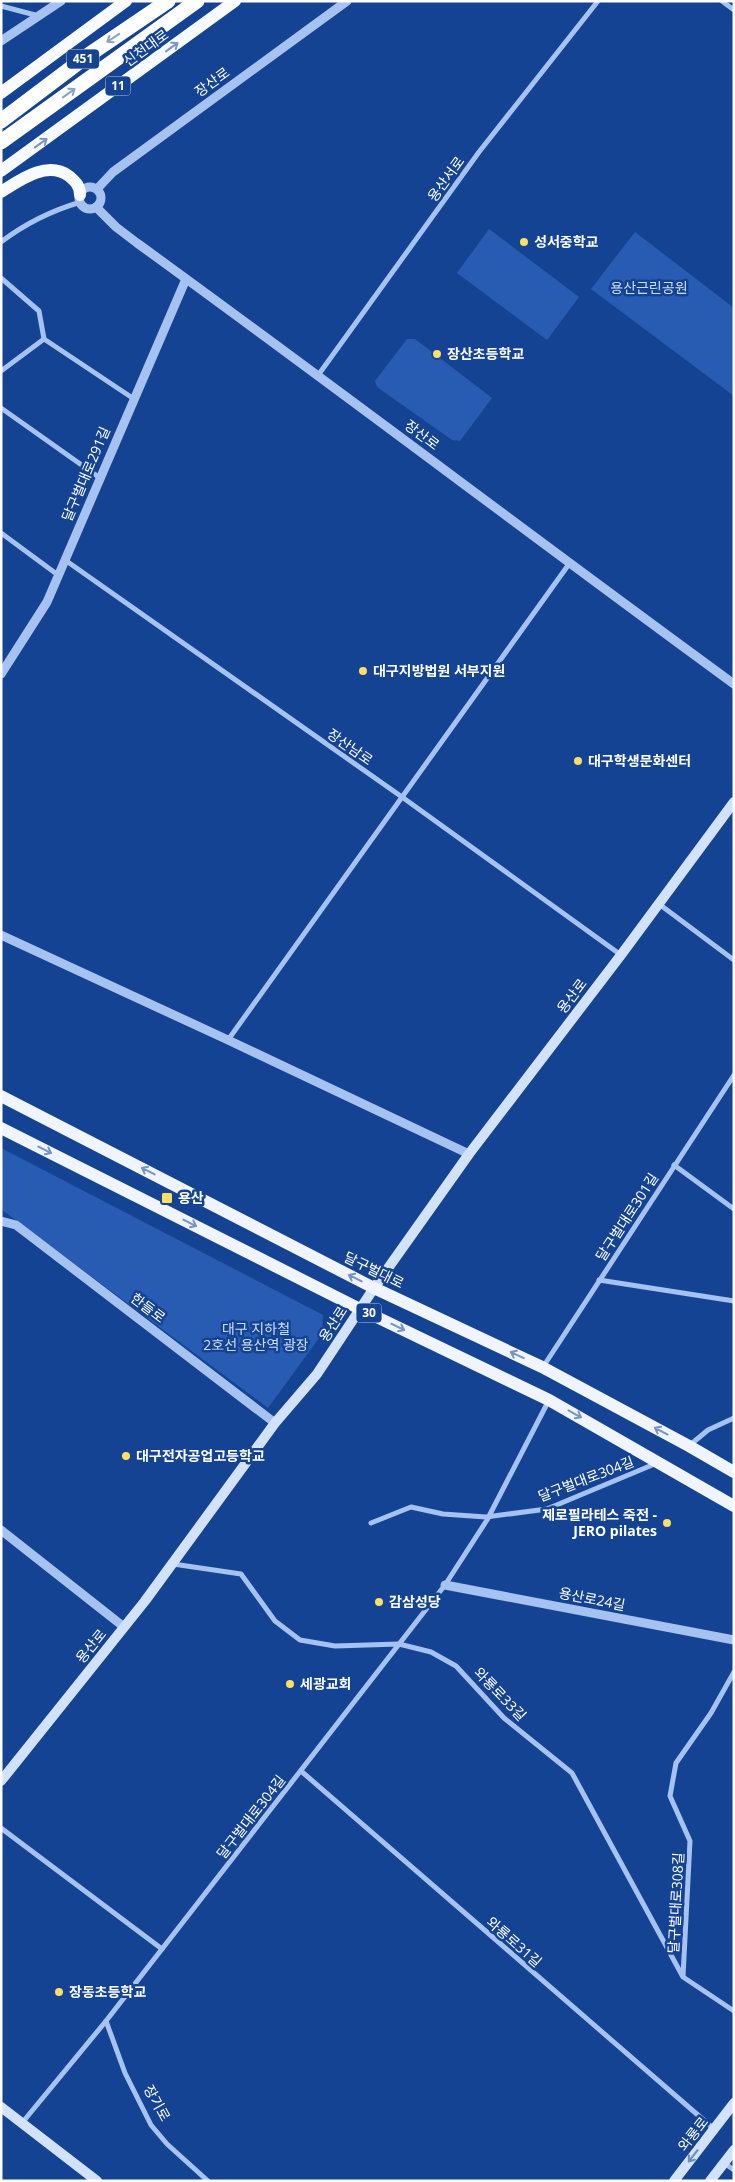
<svg xmlns="http://www.w3.org/2000/svg" width="735" height="2182" viewBox="0 0 735 2182" font-family="'Open Sans','Noto Sans KR',sans-serif">
<style>
.green{fill:#285cb2}
.lines{fill:none;stroke-linecap:round;stroke-linejoin:round}
.minor{stroke:#a5c2f1;stroke-width:5}
.tertiary{stroke:#a5c2f1;stroke-width:9}
.secondary{stroke:#d3e2fc;stroke-width:10}
.primary{stroke:#eff4ff;stroke-width:12}
.trunk{stroke:#f7faff;stroke-width:12}
.motorway{stroke:#fff;stroke-width:15}
.oneway{stroke:#8aa1ca}
.oneway2{stroke:#7b95c4}
.oneway3{stroke:#7793c4}
.oneway4{stroke:#6a8bc3}
.poi-dot{fill:#ffde65;stroke:#154394;stroke-width:2}
.labels{text-anchor:middle;stroke-width:5;stroke-linejoin:round;paint-order:stroke}
.shield{fill:#154394;stroke:#b9c7df;stroke-width:1}
.shield-label{font-size:12px;font-weight:bold;fill:#fff}
.street-label{font-size:14px;fill:#fff;stroke:#154394}
.poi-label{font-size:14px;font-weight:bold;fill:#fff;stroke:#154394;text-anchor:start}
.park-label{font-size:14px;fill:#ccdefc;stroke:#154394}
</style>
<rect width="100%" height="100%" fill="#154394"/>
<g class="green">
<polygon points="489,229 579,297 547,340 457,273"/>
<polygon points="635,232 734,308 734,396 591,289"/>
<polygon points="407,339 415,339 492,398 460,441 452,440 377,387 375,381"/>
<polygon points="1,1148 323,1315 322,1334 268,1408 1,1209"/>
</g>
<g class="lines">
<g class="minor">
<polyline points="722,1 734,10"/>
<polyline points="1,6 39,16"/>
<path d="M1,242C26,223 50,211 81,202"/>
<polyline points="1,278 39,311 44,339 1,371"/>
<polyline points="44,339 134,399"/>
<polyline points="319,374 479,152 598,1"/>
<polyline points="1,408 100,478"/>
<polyline points="1,533 58,575"/>
<polyline points="65,560 402,797 621,955"/>
<polyline points="659,904 734,960"/>
<polyline points="228,1040 569,564"/>
<polyline points="674,1165 734,1209"/>
<polyline points="599,1280 734,1301"/>
<polyline points="543,1367 734,1075"/>
<polyline points="690,1445 708,1430 734,1418"/>
<polyline points="371,1523 411,1507 443,1514 486,1517 547,1509 657,1463"/>
<polyline points="173,1564 241,1574 275,1621 300,1640 335,1646 399,1644 431,1652 456,1666 504,1718 572,1773 683,1977 734,2011"/>
<polyline points="301,1771 714,2129"/>
<polyline points="1,1828 162,1949"/>
<polyline points="683,1976 690,1841 670,1796 676,1763 711,1713 734,1672"/>
<polyline points="106,2021 125,2073 151,2125 167,2144 208,2181"/>
<polyline points="22,2123 106,2021 445,1585 487,1520 549,1400"/>
<polyline points="724,2163 734,2170"/>
</g>
<g class="tertiary">
<polyline points="1,41 61,1"/>
<circle cx="90" cy="198" r="11"/>
<polyline points="97,189 113,172 347,1"/>
<path d="M96,207L116,227L137,243C337,388 534,538 734,684"/>
<polyline points="1,674 47,602 186,279"/>
<polyline points="1,935 228,1040 469,1154"/>
<polyline points="1,1221 16,1225 275,1423"/>
<polyline points="1,1530 124,1627"/>
<polyline points="445,1585 734,1640"/>
</g>
<g class="secondary">
<polyline points="1,1781 145,1601 275,1423 317,1374 374,1288 469,1154 621,955 734,802"/>
<polyline points="1,2107 97,2181"/>
<polyline points="674,2181 734,2103"/>
<polyline points="710,2181 734,2150"/>
</g>
<g class="primary">
<polyline points="1,1096 374,1288 542,1367 689,1446 734,1472"/>
<polyline points="1,1128 360,1309 549,1400 734,1506"/>
</g>
<g class="trunk">
<polyline points="1,93 126,1"/>
<polyline points="1,171 235,1"/>
<path d="M1,192C20,180 47,160 69,176C76,182 80,186 80,195"/>
</g>
<g class="motorway">
<polyline points="1,121 87,56 168,1"/>
<polyline points="1,142 197,1"/>
</g>
</g>
<defs><path id="oneway-shaft" d="M-6 0H5M1.5-3L5.5 0L1.5 3" fill="none" stroke-width="1.6" stroke-linecap="round" stroke-linejoin="round" transform="scale(1.25)"/></defs>
<g class="oneway">
<use href="#oneway-shaft" transform="translate(113 38) rotate(146)"/>
<use href="#oneway-shaft" transform="translate(69 93) rotate(-36)"/>
</g>
<g class="oneway2">
<use href="#oneway-shaft" transform="translate(172 47) rotate(-36)"/>
<use href="#oneway-shaft" transform="translate(41 143) rotate(-36)"/>
</g>
<g class="oneway3">
<use href="#oneway-shaft" transform="translate(45 1150) rotate(27)"/>
<use href="#oneway-shaft" transform="translate(148 1171) rotate(-153)"/>
<use href="#oneway-shaft" transform="translate(190 1223) rotate(27)"/>
<use href="#oneway-shaft" transform="translate(355 1278) rotate(-153)"/>
<use href="#oneway-shaft" transform="translate(398 1327) rotate(26)"/>
<use href="#oneway-shaft" transform="translate(517 1355) rotate(-155)"/>
<use href="#oneway-shaft" transform="translate(575 1414) rotate(29)"/>
<use href="#oneway-shaft" transform="translate(661 1431) rotate(-152)"/>
</g>
<use class="oneway4" href="#oneway-shaft" transform="translate(693 2156) rotate(128)"/>
<g class="poi-dot">
<circle cx="524" cy="242" r="5"/>
<circle cx="437" cy="354" r="5"/>
<circle cx="363" cy="671" r="5"/>
<circle cx="578" cy="761" r="5"/>
<rect x="161" y="1192" width="12" height="12" rx="2.5"/>
<circle cx="126" cy="1456" r="5"/>
<circle cx="667" cy="1523" r="5"/>
<circle cx="379" cy="1602" r="5"/>
<circle cx="290" cy="1684" r="5"/>
<circle cx="59" cy="1992" r="5"/>
</g>
<g class="labels">
<g class="shield">
<rect x="67" y="49.5" width="32" height="19" rx="4"/>
<rect x="105.5" y="76.5" width="25" height="19" rx="4"/>
<rect x="356.5" y="1303.5" width="25" height="19" rx="4"/>
</g>
<g class="shield-label">
<text x="83" y="63">451</text>
<text x="118" y="90">11</text>
<text x="369" y="1317">30</text>
</g>
<g class="street-label">
<text transform="translate(146 48) rotate(-36)" y="5">신천대로</text>
<text transform="translate(212 82) rotate(-36)" y="5">장산로</text>
<text transform="translate(446 179) rotate(-54)" y="5">용산서로</text>
<text transform="translate(422 435) rotate(37)" y="5">장산로</text>
<text transform="translate(86 474) rotate(-67)" y="5">달구벌대로291길</text>
<text transform="translate(350 747) rotate(35)" y="5">장산남로</text>
<text transform="translate(572 996) rotate(-53)" y="5">용산로</text>
<text transform="translate(627 1217) rotate(-57)" y="5">달구벌대로301길</text>
<text transform="translate(374 1270) rotate(26)" y="5">달구벌대로</text>
<text transform="translate(148 1308) rotate(37)" y="5">한들로</text>
<text transform="translate(333 1324) rotate(-57)" y="5">용산로</text>
<text transform="translate(586 1479) rotate(-21)" y="5">달구벌대로304길</text>
<text transform="translate(592 1599) rotate(11)" y="5">용산로24길</text>
<text transform="translate(91 1646) rotate(-51)" y="5">용산로</text>
<text transform="translate(500 1694) rotate(46)" y="5">와룡로33길</text>
<text transform="translate(251 1817) rotate(-52)" y="5">달구벌대로304길</text>
<text transform="translate(676 1903) rotate(-87)" y="5">달구벌대로308길</text>
<text transform="translate(514 1942) rotate(41)" y="5">와룡로31길</text>
<text transform="translate(157 2103) rotate(61)" y="5">장기로</text>
<text transform="translate(693 2134) rotate(-52)" y="5">와룡로</text>
</g>
<g class="poi-label">
<text x="534" y="247">성서중학교</text>
<text x="447" y="359">장산초등학교</text>
<text x="373" y="676">대구지방법원 서부지원</text>
<text x="588" y="766">대구학생문화센터</text>
<text x="178" y="1203">용산</text>
<text x="136" y="1461">대구전자공업고등학교</text>
<text x="657" y="1520" text-anchor="end">제로필라테스 죽전 -<tspan x="657" dy="16">JERO pilates</tspan></text>
<text x="389" y="1607">감삼성당</text>
<text x="300" y="1689">세광교회</text>
<text x="69" y="1997">장동초등학교</text>
</g>
<g class="park-label">
<text x="649" y="293">용산근린공원</text>
<text x="256" y="1334">대구 지하철<tspan x="256" dy="16">2호선 용산역 광장</tspan></text>
</g>
</g>
<rect width="735" height="2182" fill="none" stroke="#ffffff" stroke-width="5"/>
</svg>
